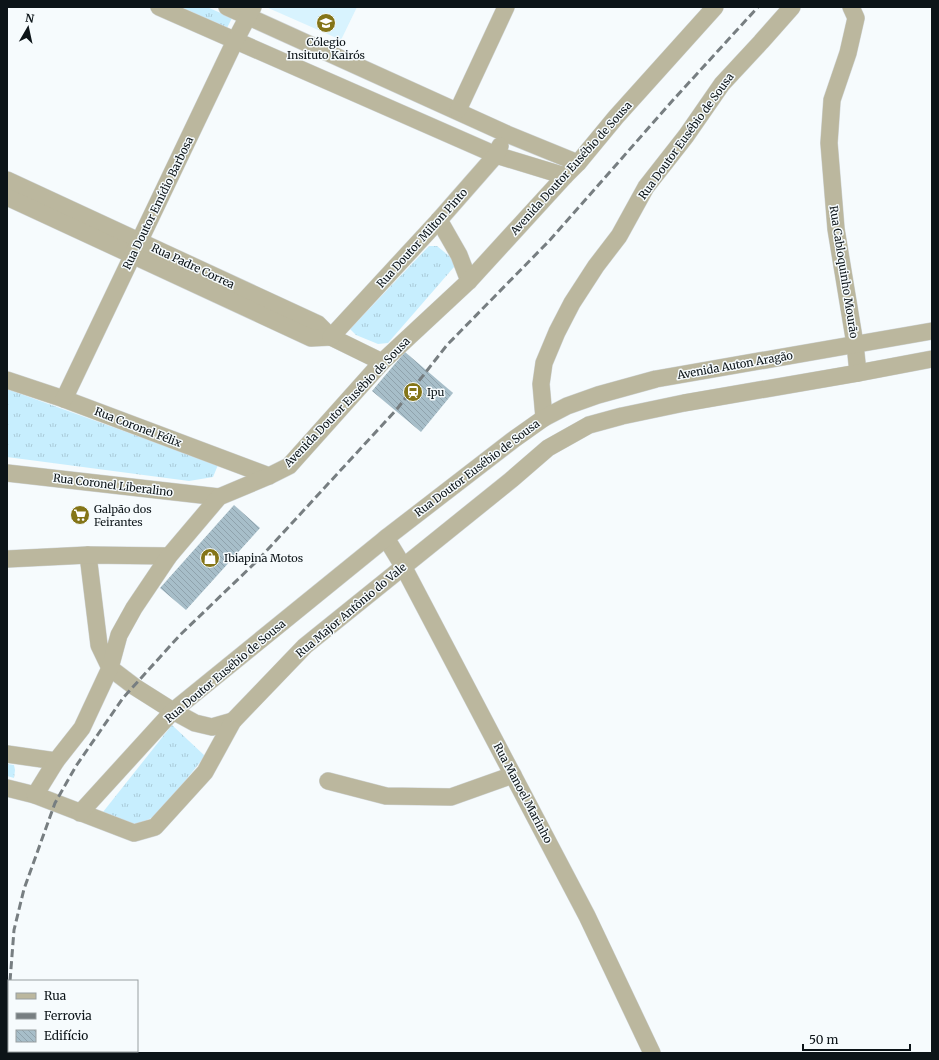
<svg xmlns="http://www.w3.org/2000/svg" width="939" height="1060" viewBox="0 0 939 1060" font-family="Merriweather,serif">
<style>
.built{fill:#d8f3fe}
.grass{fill:url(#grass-tufts)}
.building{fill:url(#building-back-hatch)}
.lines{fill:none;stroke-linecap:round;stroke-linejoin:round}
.minor-casing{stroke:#d1d6d8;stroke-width:18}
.minor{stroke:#bbb79e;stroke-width:17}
.rail{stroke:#777e81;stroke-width:3;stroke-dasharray:8 4;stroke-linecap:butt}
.labels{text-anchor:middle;stroke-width:3;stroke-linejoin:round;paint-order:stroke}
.poi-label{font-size:11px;fill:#0c1418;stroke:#f6fbfd;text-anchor:start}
.street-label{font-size:11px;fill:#0c1418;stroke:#f6fbfd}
</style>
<defs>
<pattern id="grass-tufts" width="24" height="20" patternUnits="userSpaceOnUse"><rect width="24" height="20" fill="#c7eefe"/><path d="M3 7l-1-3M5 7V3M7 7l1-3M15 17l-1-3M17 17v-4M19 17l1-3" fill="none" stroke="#aacbd9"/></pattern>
<pattern id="building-back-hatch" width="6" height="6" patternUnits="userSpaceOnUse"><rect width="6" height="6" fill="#a7bec9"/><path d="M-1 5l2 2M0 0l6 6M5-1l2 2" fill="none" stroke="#8fa2ac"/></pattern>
</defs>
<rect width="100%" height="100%" fill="#f6fbfd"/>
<polygon class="built" points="266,7 357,7 341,40"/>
<g class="grass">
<polygon points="181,7 207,7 232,18 227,28"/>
<polygon points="429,246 437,246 454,260 454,267 388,343 378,344 356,335 350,329"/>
<polygon points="7,389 218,465 213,477 189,481 7,457"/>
<polygon points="172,725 205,756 158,815 136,825 111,819 103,812"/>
<polygon points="7,764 14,765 15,770 14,778 7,776"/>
</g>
<g class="building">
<polygon points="405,352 453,393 421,432 372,391"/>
<polygon points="234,505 260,528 186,610 160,588"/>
</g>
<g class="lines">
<defs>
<g id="minor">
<polyline points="159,7 496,155 565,176"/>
<polyline points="227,7 507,134 578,163"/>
<polyline points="851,7 856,18 848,53 832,100 829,143 836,229 855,344 858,373"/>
<polyline points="458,110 506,7"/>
<polyline points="7,180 318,324 331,337 382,362"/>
<polyline points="7,197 311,338 331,337"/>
<polyline points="439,220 459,255 469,281"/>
<polyline points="331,337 439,220 496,155 500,146"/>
<polyline points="7,380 64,399 269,476"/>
<polyline points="64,399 235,41 253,7"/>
<polyline points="544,418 541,384 544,363 557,332 572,303 596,266 619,236 646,187 686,136 722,84 761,42 792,7"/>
<polyline points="7,473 219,497"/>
<polyline points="386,538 403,566 587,916 652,1053"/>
<polyline points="88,555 99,645 110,668 135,687 173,711 195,723 212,727 233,721"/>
<polyline points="7,559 88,555 169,556"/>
<polyline points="7,754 56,761"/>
<polyline points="328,781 386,796 451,797 513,775"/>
<polyline points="7,788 35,795 134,833 155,827 205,772 233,721 305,646 511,480 548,448 589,425 622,416 684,403 858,373 932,359"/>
<polyline points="35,795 56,761 82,728 110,668 119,635 134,608 169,556 219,497 269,476 289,466 382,362 469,281 565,176 578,163 616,117 715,7"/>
<polyline points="80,813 173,711 386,538 513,440 544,418 567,406 598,395 656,379 932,331"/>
</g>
</defs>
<use href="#minor" class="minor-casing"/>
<use href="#minor" class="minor"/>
<g class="rail">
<polyline points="10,981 14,930 24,889 55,803 76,766 123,698 180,635 258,560 397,409 447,345 549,241 674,99 758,7"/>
<polyline points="14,1051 14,1053"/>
</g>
</g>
<defs>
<symbol id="school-disc" viewBox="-11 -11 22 22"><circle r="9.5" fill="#847518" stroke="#f6fbfd"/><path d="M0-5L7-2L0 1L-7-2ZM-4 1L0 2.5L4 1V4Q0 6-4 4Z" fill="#fff"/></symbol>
<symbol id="station-disc" viewBox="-11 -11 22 22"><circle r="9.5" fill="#847518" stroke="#f6fbfd"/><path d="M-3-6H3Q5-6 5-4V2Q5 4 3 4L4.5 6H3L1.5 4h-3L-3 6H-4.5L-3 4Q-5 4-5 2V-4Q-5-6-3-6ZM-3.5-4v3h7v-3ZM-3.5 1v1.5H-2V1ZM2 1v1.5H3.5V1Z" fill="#fff"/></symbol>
<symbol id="supermarket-disc" viewBox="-11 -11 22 22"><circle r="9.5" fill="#847518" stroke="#f6fbfd"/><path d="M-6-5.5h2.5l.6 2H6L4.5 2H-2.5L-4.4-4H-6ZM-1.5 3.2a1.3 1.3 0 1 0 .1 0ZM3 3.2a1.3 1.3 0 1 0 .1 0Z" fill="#fff"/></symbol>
<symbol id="shop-disc" viewBox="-11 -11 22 22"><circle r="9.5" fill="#847518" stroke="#f6fbfd"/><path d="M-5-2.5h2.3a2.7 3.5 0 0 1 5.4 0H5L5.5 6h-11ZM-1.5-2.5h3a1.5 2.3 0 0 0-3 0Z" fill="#fff"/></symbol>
</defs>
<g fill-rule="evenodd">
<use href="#school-disc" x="315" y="12" width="22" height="22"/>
<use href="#station-disc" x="402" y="381" width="22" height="22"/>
<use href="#supermarket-disc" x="69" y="504" width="22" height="22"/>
<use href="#shop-disc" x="199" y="547" width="22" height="22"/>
</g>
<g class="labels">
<g class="poi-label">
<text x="326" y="46" text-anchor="middle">Cólegio<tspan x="326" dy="13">Insituto Kairós</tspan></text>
<text x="427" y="396">Ipu</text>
<text x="94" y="513">Galpão dos<tspan x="94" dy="13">Feirantes</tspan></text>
<text x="224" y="562">Ibiapina Motos</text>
</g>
<g class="street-label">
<text transform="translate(686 136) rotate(-54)" y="4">Rua Doutor Eusébio de Sousa</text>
<text transform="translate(571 168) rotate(-48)" y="4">Avenida Doutor Eusébio de Sousa</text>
<text transform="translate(158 203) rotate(-64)" y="4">Rua Doutor Emídio Barbosa</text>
<text transform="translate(422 238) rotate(-48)" y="4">Rua Doutor Milton Pinto</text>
<text transform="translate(193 266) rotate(25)" y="4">Rua Padre Correa</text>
<text transform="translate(844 272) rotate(81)" y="4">Rua Cabloquinho Mourão</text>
<text transform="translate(735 365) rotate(-10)" y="4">Avenida Auton Aragão</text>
<text transform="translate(347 402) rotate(-46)" y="4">Avenida Doutor Eusébio de Sousa</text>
<text transform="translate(138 427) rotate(21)" y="4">Rua Coronel Félix</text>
<text transform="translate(477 468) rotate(-37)" y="4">Rua Doutor Eusébio de Sousa</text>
<text transform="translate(113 485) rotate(7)" y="4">Rua Coronel Liberalino</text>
<text transform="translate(351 610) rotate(-40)" y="4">Rua Major Antônio do Vale</text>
<text transform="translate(225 671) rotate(-40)" y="4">Rua Doutor Eusébio de Sousa</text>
<text transform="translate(523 793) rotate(62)" y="4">Rua Manoel Marinho</text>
</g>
</g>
<rect width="939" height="1060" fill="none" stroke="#0c1418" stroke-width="16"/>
<rect x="8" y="980" width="130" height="72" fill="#f6fbfd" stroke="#989fa1"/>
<rect x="16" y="993" width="20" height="6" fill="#bbb79e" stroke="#989fa1"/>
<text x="44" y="1000" font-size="12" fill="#0c1418">Rua</text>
<rect x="16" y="1013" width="20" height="6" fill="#777e81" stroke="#989fa1"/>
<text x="44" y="1020" font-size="12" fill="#0c1418">Ferrovia</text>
<rect x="16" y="1030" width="20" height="12" fill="url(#building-back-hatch)" stroke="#989fa1"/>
<text x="44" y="1040" font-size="12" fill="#0c1418">Edifício</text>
<g transform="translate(28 28) rotate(9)" stroke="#f6fbfd" stroke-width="3" paint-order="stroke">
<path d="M0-3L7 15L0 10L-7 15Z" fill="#0c1418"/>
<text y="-6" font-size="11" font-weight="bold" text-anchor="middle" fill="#0c1418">N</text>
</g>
<path d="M803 1044v6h107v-6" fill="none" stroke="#0c1418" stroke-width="2"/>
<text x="809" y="1044" font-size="12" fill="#0c1418" stroke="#f6fbfd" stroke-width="3" paint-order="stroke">50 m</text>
</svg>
